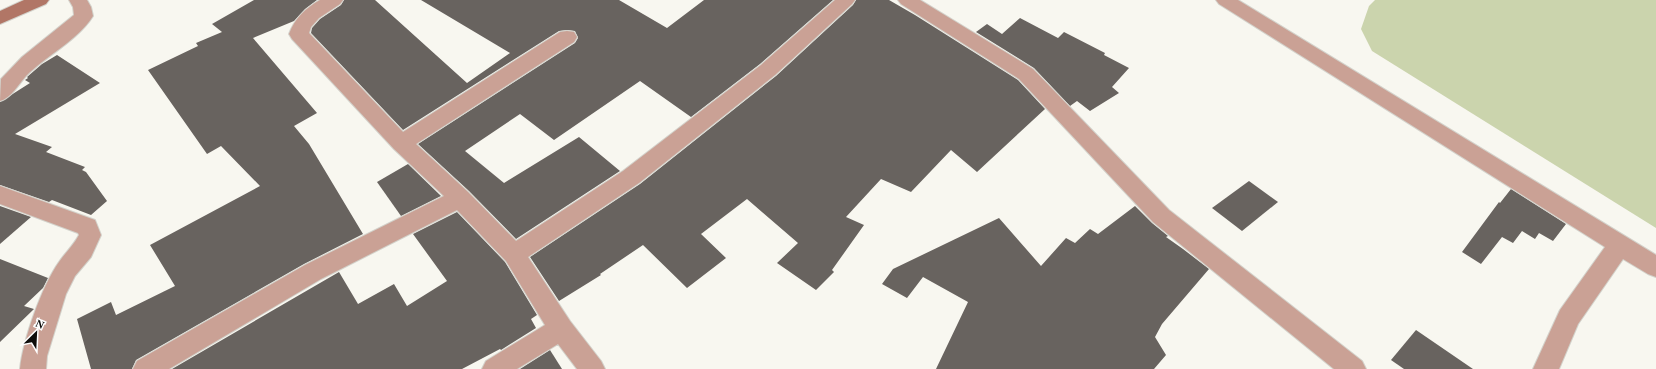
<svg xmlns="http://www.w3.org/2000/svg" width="1656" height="369" viewBox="0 0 1656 369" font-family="Georgia,serif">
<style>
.green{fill:#cbd4ad}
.building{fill:#68635f}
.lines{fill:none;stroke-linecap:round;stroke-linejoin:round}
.street-casing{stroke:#d3d2cb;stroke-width:2}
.secondary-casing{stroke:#d3d2cb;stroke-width:2}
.street{fill:#caa195;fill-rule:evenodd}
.secondary{fill:#b17666;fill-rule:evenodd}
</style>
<rect width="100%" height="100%" fill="#f8f7f0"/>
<polygon class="green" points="1375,0 1656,0 1656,228 1372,51 1361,29 1369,6"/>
<g class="building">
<polygon points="254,0 317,0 305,9 294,21 253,38 317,113 294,126 309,144 363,234 304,264 136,360 132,369 91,369 77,319 111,302 116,315 175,286 150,245 260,186 221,146 207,154 148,70 198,46 196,43 222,32 212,24"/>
<polygon points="344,0 375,0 467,83 510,53 421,0 619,0 667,28 704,0 833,0 760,64 691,117 640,81 554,140 520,114 465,151 504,183 579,137 620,171 516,239 469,191 418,144 575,43 578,38 575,31 567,30 559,31 403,130 311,33 312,28 320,19 341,5"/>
<polygon points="856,0 889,0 915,15 1018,80 1045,109 977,172 951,150 911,192 881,179 846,217 864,225 832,270 834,272 816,290 777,263 798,243 747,199 701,234 726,258 687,288 643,245 600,274 601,275 559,301 530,257 640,184 776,76 853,5"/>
<polygon points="1020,18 1058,38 1064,32 1105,53 1104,55 1129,68 1112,87 1119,93 1090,111 1077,101 1070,106 1034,68 976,32 987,24 1002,34"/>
<polygon points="57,55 100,83 15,134 52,147 46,152 85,167 82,170 86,172 107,201 91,215 52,200 49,202 0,185 0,102 30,83 25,80 28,78 27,77 42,64"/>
<polygon points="408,164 441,196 401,216 377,182"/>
<polygon points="1249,181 1278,202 1242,231 1212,208"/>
<polygon points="1511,189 1566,224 1553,241 1539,233 1535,239 1522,231 1513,243 1502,237 1481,264 1462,252 1499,202 1500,203"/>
<polygon points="0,206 31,217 0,244"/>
<polygon points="1135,206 1152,223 1168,236 1166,237 1183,249 1209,269 1162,324 1155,337 1166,355 1154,369 936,369 968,302 923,277 907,298 882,284 893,269 999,218 1041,266 1066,238 1075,243 1090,229 1098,234"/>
<polygon points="457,212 505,262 537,315 531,319 536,328 501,350 500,349 462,369 172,369 339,272 358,304 394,284 407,306 447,281 413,234"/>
<polygon points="0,259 48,278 43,288 24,306 34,309 0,342"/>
<polygon points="1416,330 1473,369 1404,369 1391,360"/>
<polygon points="550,350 562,369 520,369"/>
</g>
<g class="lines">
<defs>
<g id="street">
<path d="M69,0H87L91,7L93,16C78,40 46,56 26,76C18,85 11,98 0,101L1,79L22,57L74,15L73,7Z"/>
<path d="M320,0H343L340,4L319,18L311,27L309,33L403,132L560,32L567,31L574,32L577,37L574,42L416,144L468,192L516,241L623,171L761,65L835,0H855L852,4L775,75L639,183L528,257L570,321L601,361L605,369H577L558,344L517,369H482L486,361L545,325L506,261L457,210L321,279L169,369H133L137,361L305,265L444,196L394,149L292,39L289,34C295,18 306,8 320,0Z"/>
<polygon points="898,0 920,0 1033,69 1169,210 1362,361 1366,369 1334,369 1153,222 1019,79 901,4"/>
<polygon points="1216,0 1238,0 1656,255 1656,277 1648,274 1623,259 1578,324 1559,369 1533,369 1560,310 1605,247 1219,4"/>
<path d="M0,186L95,220L101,235L91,257L75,276L66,294L47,356L46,369H20C23,340 42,286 59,262C65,253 73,246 79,235L78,233L0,204Z"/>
</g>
<polygon id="secondary" points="24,0 49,0 46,4 0,24 0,11"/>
</defs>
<use href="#street" class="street-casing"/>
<use href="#secondary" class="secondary-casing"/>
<use href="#street" class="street"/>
<use href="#secondary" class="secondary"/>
</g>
<g transform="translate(36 333) rotate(24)" stroke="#ffffff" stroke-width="3" paint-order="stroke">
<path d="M0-3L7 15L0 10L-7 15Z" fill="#0e0d0b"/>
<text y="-6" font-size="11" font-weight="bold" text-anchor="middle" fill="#0e0d0b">N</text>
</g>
</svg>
